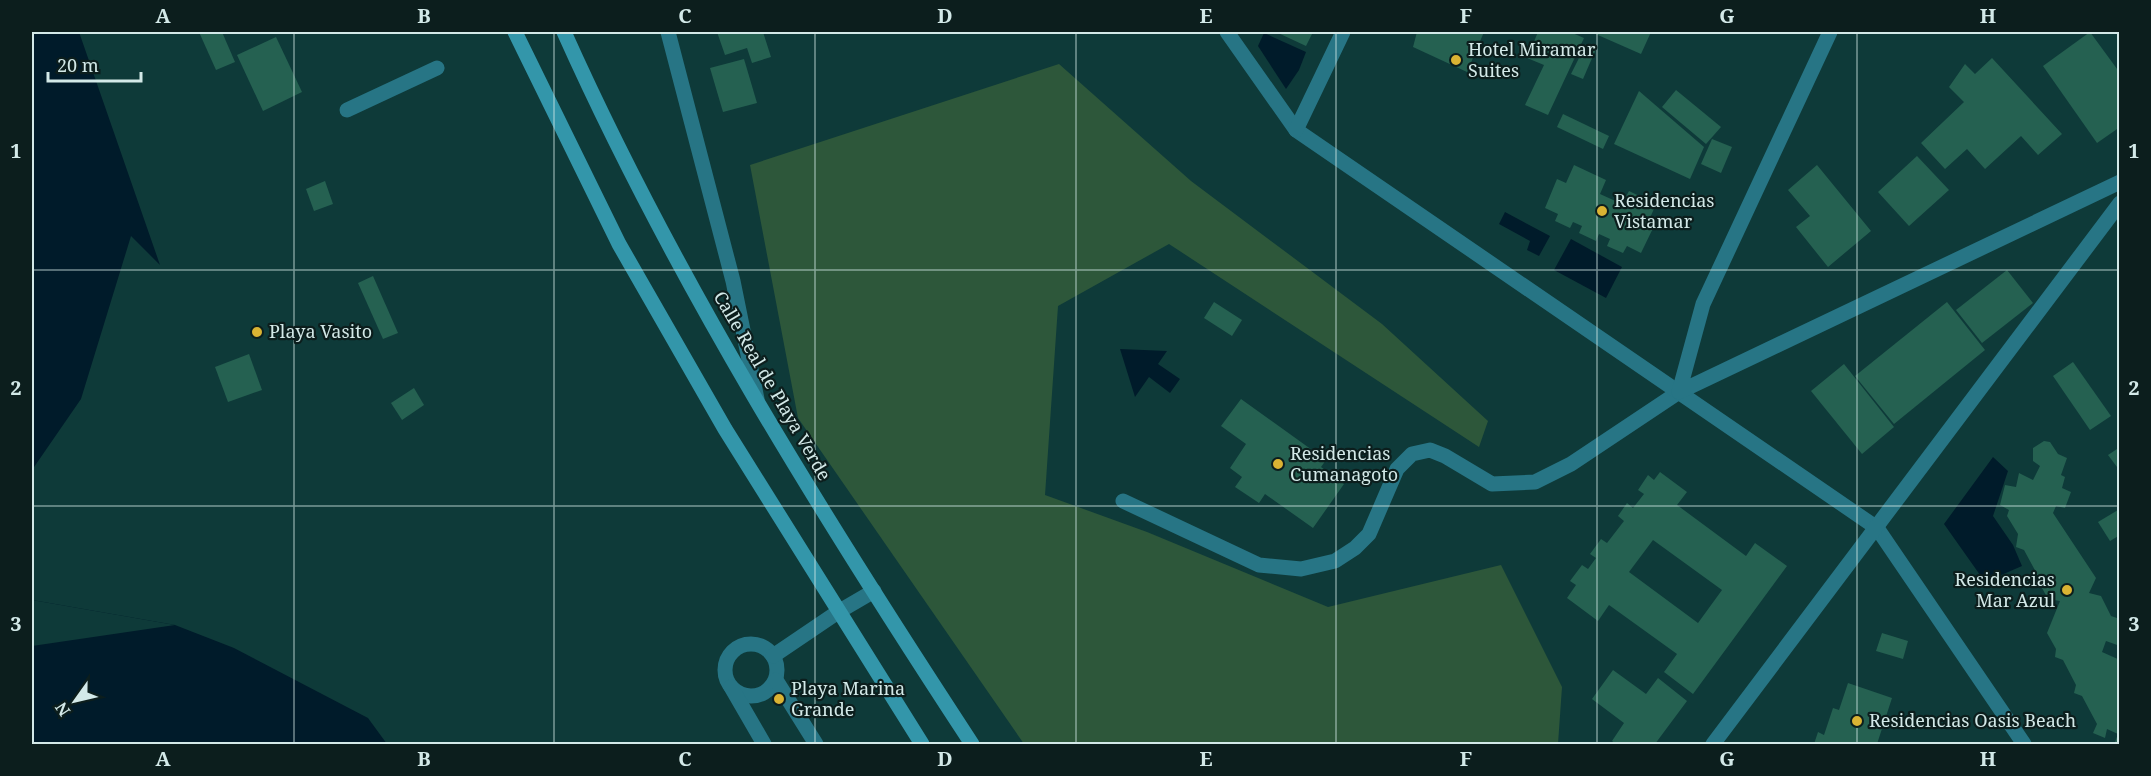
<svg xmlns="http://www.w3.org/2000/svg" width="2151" height="776" viewBox="0 0 2151 776" font-family="'Noto Serif',serif">
<style>
.green{fill:#2d573a}
.water{fill:#001b2a}
.pier{fill:#0e3a39}
.building{fill:#256151;fill-rule:evenodd}
.lines{fill:none;stroke-linecap:round;stroke-linejoin:round}
.lane{stroke:#277585;stroke-width:15}
.street{stroke:#277585;stroke-width:15}
.secondary{stroke:#3396aa;stroke-width:15}
.grid{fill:none;stroke:#d3e9e8;stroke-width:1.5;stroke-opacity:0.55}
.poi-dot{fill:#dab333;stroke:#0c1e1d;stroke-width:2}
.labels{text-anchor:middle;stroke-width:4.5;stroke-linejoin:round;paint-order:stroke}
.poi-label{font-size:18px;fill:#d3e9e8;stroke:#0c1e1d;text-anchor:start}
.street-label{font-size:18px;fill:#d3e9e8;stroke:#0c1e1d}
.neatline{fill:none;stroke:#d3e9e8;stroke-width:2}
.grid-label{font-size:20px;text-anchor:middle;font-weight:bold;fill:#d3e9e8}
</style>
<rect width="100%" height="100%" fill="#0e3a39"/>
<polygon class="green" points="1059,64 1191,181 1382,324 1488,421 1479,447 1169,244 1058,306 1045,495 1147,532 1328,607 1501,565 1562,687 1558,744 1024,744 798,418 750,165"/>
<g class="water">
<polygon points="32,32 79,32 160,265 131,236 81,399 32,470"/>
<polygon points="1264,33 1306,52 1299,70 1286,89 1258,46"/>
<polygon points="1505,212 1550,236 1539,256 1527,250 1530,241 1499,224"/>
<polygon points="1571,239 1622,267 1606,298 1554,270"/>
<polygon points="1120,349 1167,351 1158,364 1180,379 1170,393 1149,377 1135,397"/>
<polygon points="1993,457 2008,471 1993,516 2013,545 2022,566 1985,582 1944,524"/>
<polygon points="32,600 175,625 234,648 368,718 387,744 32,744"/>
</g>
<polygon class="pier" points="32,600 175,625 32,646"/>
<g class="building">
<polygon points="199,32 222,32 235,62 216,70"/>
<polygon points="717,32 763,32 771,57 752,63 747,48 725,55"/>
<polygon points="1276,32 1313,32 1306,46"/>
<polygon points="1417,32 1484,32 1467,72 1413,47"/>
<polygon points="1538,32 1570,32 1584,38 1548,115 1525,105 1544,65 1527,58"/>
<polygon points="1591,32 1651,32 1641,54"/>
<polygon points="2090,32 2120,73 2120,127 2097,143 2043,66"/>
<polygon points="276,37 302,92 263,111 237,55"/>
<polygon points="1586,44 1596,49 1583,79 1571,74"/>
<polygon points="1992,58 2062,134 2038,155 2021,136 1985,169 1967,149 1945,169 1921,143 1964,102 1949,87 1965,64 1975,74"/>
<polygon points="744,59 757,103 723,112 710,68"/>
<polygon points="1676,90 1721,127 1706,144 1662,107"/>
<polygon points="1639,91 1704,147 1690,179 1614,144"/>
<polygon points="1563,114 1609,136 1603,149 1557,127"/>
<polygon points="1712,139 1732,147 1721,173 1701,164"/>
<polygon points="1917,156 1949,190 1909,226 1878,192"/>
<polygon points="1574,165 1606,180 1600,194 1622,204 1629,191 1656,204 1650,218 1656,222 1641,253 1627,246 1623,253 1607,246 1610,239 1599,234 1596,241 1579,233 1582,226 1573,222 1570,228 1555,221 1558,214 1545,208 1557,179 1566,183"/>
<polygon points="1817,165 1871,231 1828,267 1796,227 1810,216 1788,190"/>
<polygon points="325,181 333,204 314,211 306,189"/>
<polygon points="2007,270 2033,303 1982,343 1956,310"/>
<polygon points="373,276 398,333 383,339 358,283"/>
<polygon points="1214,302 1242,320 1232,336 1204,318"/>
<polygon points="1947,302 1985,350 1894,424 1855,376"/>
<polygon points="249,354 262,390 228,402 215,367"/>
<polygon points="2073,362 2111,416 2090,430 2053,376"/>
<polygon points="1844,364 1894,427 1862,454 1811,391"/>
<polygon points="414,388 424,405 402,420 391,403"/>
<polygon points="1241,399 1326,460 1321,467 1344,484 1313,528 1265,494 1259,503 1235,487 1242,477 1230,468 1246,444 1221,426"/>
<polygon points="2044,441 2050,442 2058,454 2067,458 2061,475 2065,477 2062,488 2071,492 2065,508 2056,506 2053,513 2096,578 2089,593 2101,596 2111,616 2120,619 2120,646 2106,641 2102,652 2120,660 2120,743 2115,742 2118,734 2107,729 2105,738 2093,733 2097,724 2082,696 2074,693 2076,685 2063,660 2055,657 2056,649 2047,633 2060,601 2048,599 2042,588 2033,584 2037,574 2024,550 2016,547 2018,534 2007,516 2009,510 2000,505 2005,485 2016,487 2019,473 2033,480 2040,466 2033,461 2033,448"/>
<polygon points="2120,447 2120,471 2108,455"/>
<path d="M1660,472L1687,492L1677,505L1746,556L1755,543L1787,566L1693,694L1664,672L1677,654L1609,605L1598,621L1567,598L1576,585L1570,581L1582,565L1588,569L1596,558L1590,554L1601,539L1607,543L1624,521L1618,516L1627,503L1633,508L1644,494L1638,490L1648,475L1654,480ZM1653,540L1722,590L1698,623L1629,572Z"/>
<polygon points="2118,510 2120,535 2110,541 2098,522"/>
<polygon points="1882,633 1908,641 1903,659 1876,651"/>
<polygon points="1613,670 1646,694 1658,678 1687,701 1655,744 1616,744 1612,741 1624,723 1592,699"/>
<polygon points="1848,683 1892,698 1877,744 1814,744 1818,732 1824,735 1833,708 1839,710"/>
</g>
<g class="lines">
<g class="lane">
<polyline points="668,32 733,281 757,399"/>
<polyline points="347,110 437,68"/>
<polyline points="1123,501 1259,565 1301,569 1335,561 1355,548 1369,534 1397,469 1412,454 1430,450 1445,456 1492,484 1535,482 1571,464 1679,392"/>
<circle cx="751" cy="670" r="26"/>
<polyline points="773,656 838,612"/>
<polyline points="776,680 816,744"/>
<polyline points="731,687 764,744"/>
</g>
<g class="street">
<polyline points="1227,32 1296,130 1877,528 2024,744"/>
<polyline points="1830,32 1703,304 1679,392 2120,182"/>
<polyline points="1296,130 1343,32"/>
<polyline points="838,612 874,591"/>
<polyline points="1713,744 2120,203"/>
</g>
<g class="secondary">
<polyline points="515,32 619,244 725,429 922,744"/>
<path d="M564,32C676,282 822,515 972,744"/>
</g>
</g>
<path class="grid" d="M294,32V744M554,32V744M815,32V744M1076,32V744M1336,32V744M1597,32V744M1857,32V744M32,270H2120M32,506H2120"/>
<g class="poi-dot">
<circle cx="1456" cy="60" r="6"/>
<circle cx="1602" cy="211" r="6"/>
<circle cx="257" cy="332" r="6"/>
<circle cx="1278" cy="464" r="6"/>
<circle cx="2067" cy="590" r="6"/>
<circle cx="779" cy="699" r="6"/>
<circle cx="1857" cy="721" r="6"/>
</g>
<g class="labels">
<g class="poi-label">
<text x="1468" y="56">Hotel Miramar<tspan x="1468" dy="21">Suites</tspan></text>
<text x="1614" y="207">Residencias<tspan x="1614" dy="21">Vistamar</tspan></text>
<text x="269" y="338">Playa Vasito</text>
<text x="1290" y="460">Residencias<tspan x="1290" dy="21">Cumanagoto</tspan></text>
<text x="2055" y="586" text-anchor="end">Residencias<tspan x="2055" dy="21">Mar Azul</tspan></text>
<text x="791" y="695">Playa Marina<tspan x="791" dy="21">Grande</tspan></text>
<text x="1869" y="727">Residencias Oasis Beach</text>
</g>
<g class="street-label">
<text transform="translate(772 386) rotate(60)" y="6">Calle Real de Playa Verde</text>
</g>
</g>
<rect width="2151" height="776" fill="none" stroke="#0c1e1d" stroke-width="66"/>
<g transform="translate(75 701) rotate(236)" stroke="#0c1e1d" stroke-width="4.5" paint-order="stroke">
<path d="M0-4.5L10 22L0 15L-10 22Z" fill="#d3e9e8"/>
<text y="-9" font-size="16" font-weight="bold" text-anchor="middle" fill="#d3e9e8">N</text>
</g>
<path d="M48 72v9h93v-9" fill="none" stroke="#d3e9e8" stroke-width="3"/>
<text x="57" y="72" font-size="18" fill="#d3e9e8" stroke="#0c1e1d" stroke-width="4.5" paint-order="stroke">20 m</text>
<rect x="33" y="33" width="2085" height="710" class="neatline"/>
<g class="grid-label">
<text x="163" y="23">A</text>
<text x="424" y="23">B</text>
<text x="685" y="23">C</text>
<text x="945" y="23">D</text>
<text x="1206" y="23">E</text>
<text x="1466" y="23">F</text>
<text x="1727" y="23">G</text>
<text x="1988" y="23">H</text>
<text x="16" y="158">1</text>
<text x="2134" y="158">1</text>
<text x="16" y="395">2</text>
<text x="2134" y="395">2</text>
<text x="16" y="631">3</text>
<text x="2134" y="631">3</text>
<text x="163" y="766">A</text>
<text x="424" y="766">B</text>
<text x="685" y="766">C</text>
<text x="945" y="766">D</text>
<text x="1206" y="766">E</text>
<text x="1466" y="766">F</text>
<text x="1727" y="766">G</text>
<text x="1988" y="766">H</text>
</g>
</svg>
